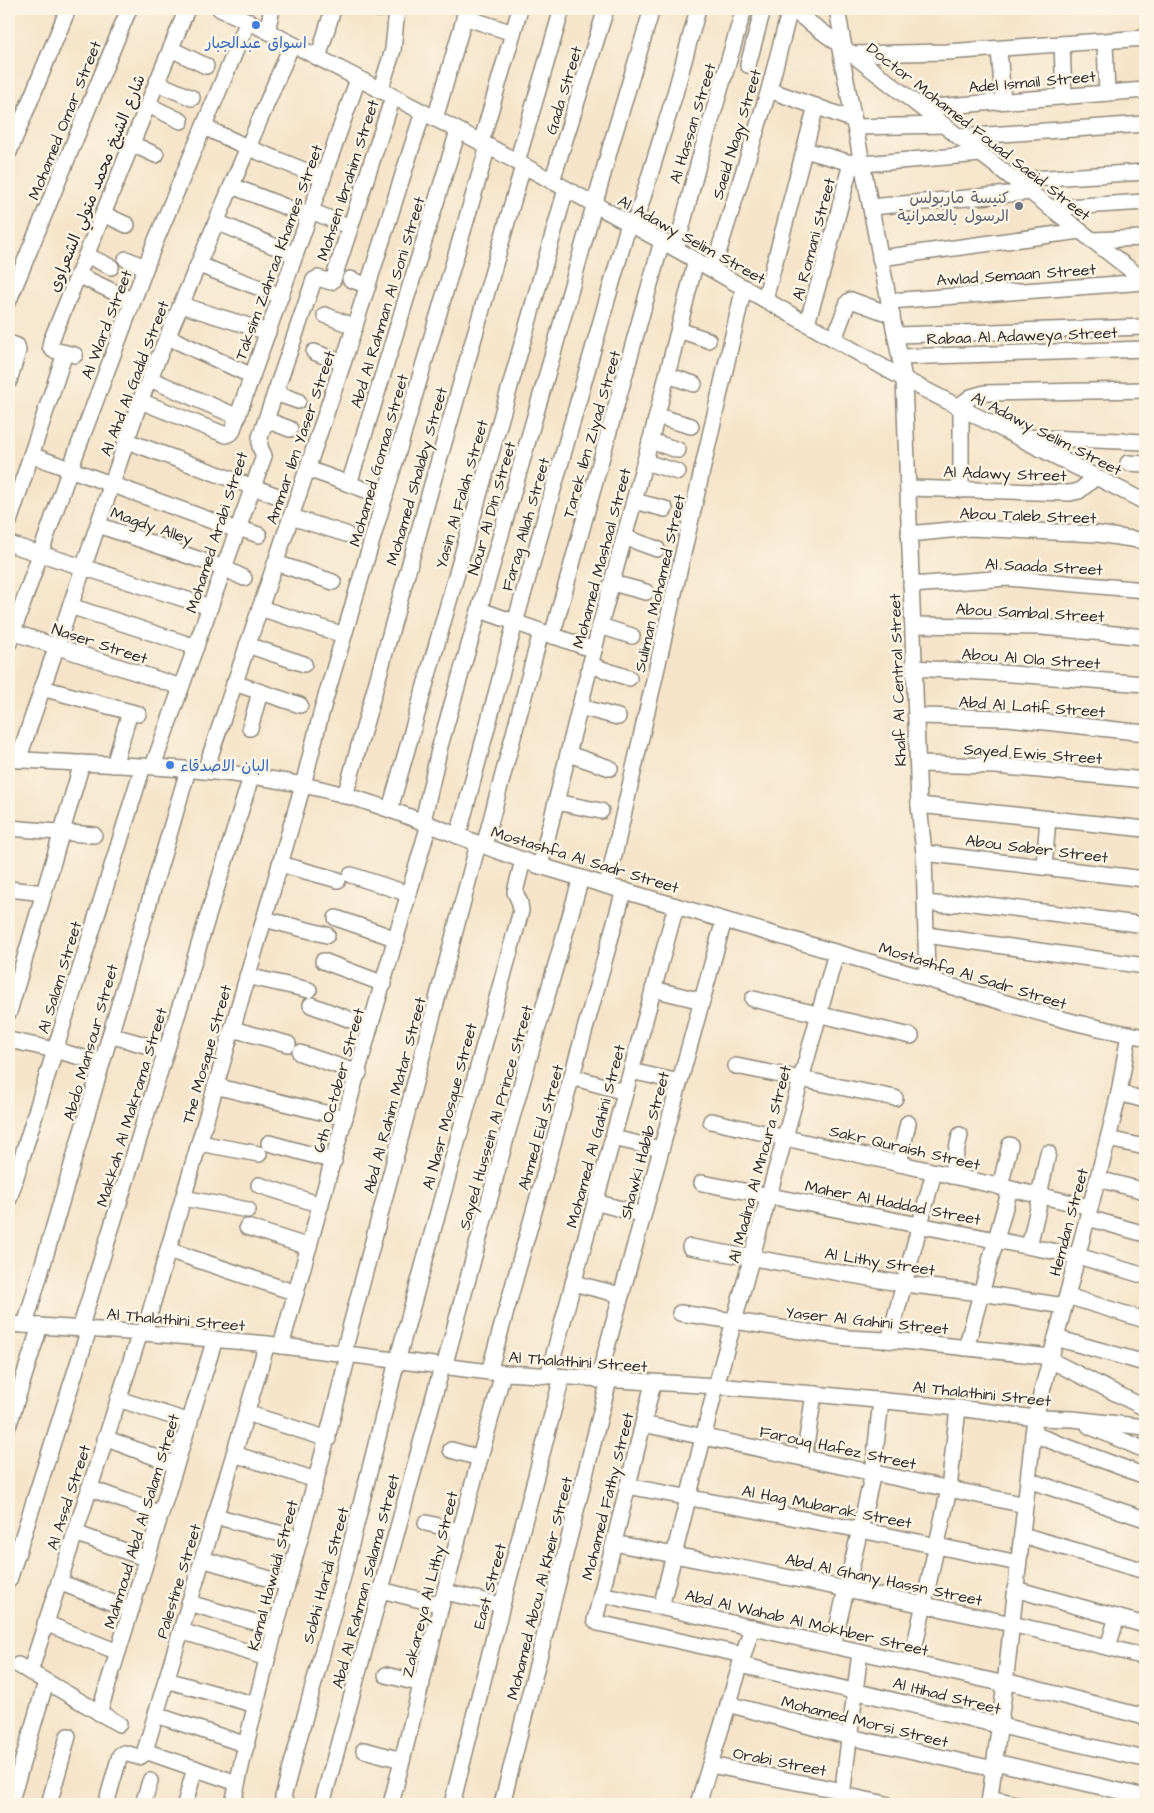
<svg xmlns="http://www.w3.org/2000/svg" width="1154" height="1813" viewBox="0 0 1154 1813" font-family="'Architects Daughter','Playpen Sans Arabic',sans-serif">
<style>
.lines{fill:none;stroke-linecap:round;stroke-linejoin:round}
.minor-casing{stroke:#90887a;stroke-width:18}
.minor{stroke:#fff;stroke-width:15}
.shop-dot{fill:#3f7fe0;stroke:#fcf5e5;stroke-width:2}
.worship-dot{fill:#6b7280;stroke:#fcf5e5;stroke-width:2}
.labels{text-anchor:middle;stroke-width:5;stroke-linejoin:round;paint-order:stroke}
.shop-label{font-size:16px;fill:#366cbe;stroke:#fcf5e5}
.street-label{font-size:16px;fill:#2b2b2b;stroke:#fcf5e5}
.worship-label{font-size:16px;fill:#5b616d;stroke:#fcf5e5;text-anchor:end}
</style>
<rect width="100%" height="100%" fill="#fcf5e5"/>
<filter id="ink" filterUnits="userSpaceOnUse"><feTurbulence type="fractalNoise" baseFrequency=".02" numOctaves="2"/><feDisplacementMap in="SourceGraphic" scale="10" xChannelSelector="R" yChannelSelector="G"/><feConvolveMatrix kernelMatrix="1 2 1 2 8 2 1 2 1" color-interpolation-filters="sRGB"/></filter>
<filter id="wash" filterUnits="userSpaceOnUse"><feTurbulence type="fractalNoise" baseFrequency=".0096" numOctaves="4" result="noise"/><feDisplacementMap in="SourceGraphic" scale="20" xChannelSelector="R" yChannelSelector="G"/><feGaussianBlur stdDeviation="1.12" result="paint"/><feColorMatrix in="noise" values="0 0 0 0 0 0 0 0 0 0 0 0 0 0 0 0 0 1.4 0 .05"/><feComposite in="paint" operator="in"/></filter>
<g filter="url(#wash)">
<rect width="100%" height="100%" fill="#f5e4c9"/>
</g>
<g filter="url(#ink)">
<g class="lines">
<defs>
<g id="minor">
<polyline points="220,9 248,21 488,146 676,249 904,379 1145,502"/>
<polyline points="379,9 380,9"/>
<polyline points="791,9 839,44 1145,281"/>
<polyline points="837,9 844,48"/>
<polyline points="464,17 513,33"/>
<polyline points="267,31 272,9"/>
<polyline points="1105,42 1107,93"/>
<polyline points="839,44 904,379 919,805 924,853 927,979"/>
<polyline points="1062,44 1064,96"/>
<polyline points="171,49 206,66"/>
<polyline points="999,49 1003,101"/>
<polyline points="852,54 947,52 1145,38"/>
<polyline points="318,58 333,9"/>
<polyline points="748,65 763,9"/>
<polyline points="157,83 192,98"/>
<polyline points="769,90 854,120"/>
<polyline points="380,91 393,50 397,9"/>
<polyline points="148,105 181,121"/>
<polyline points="922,108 1145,90"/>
<polyline points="435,119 467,9"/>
<polyline points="204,127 249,148 323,178"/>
<polyline points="855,127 944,125"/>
<polyline points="959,137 1145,124"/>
<polyline points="481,143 520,9"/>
<polyline points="132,144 156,155"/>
<polyline points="805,150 851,163 861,159"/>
<polyline points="9,152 68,9"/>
<polyline points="517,162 562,9"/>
<polyline points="863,164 981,154"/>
<polyline points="1015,180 1145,172"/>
<polyline points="552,181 606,9"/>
<polyline points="232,186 309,216"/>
<polyline points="871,207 1031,192"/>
<polyline points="1050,208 1145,202"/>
<polyline points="311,211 350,227"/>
<polyline points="103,214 127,225"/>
<polyline points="217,222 295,255"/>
<polyline points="634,226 674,97 698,9"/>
<polyline points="1091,240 1145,238"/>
<polyline points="676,249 699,161 744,9"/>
<polyline points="86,255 111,267"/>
<polyline points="880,258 1080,231"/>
<polyline points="126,259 145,267"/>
<polyline points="199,265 281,296"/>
<polyline points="713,269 769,90 790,9"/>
<polyline points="78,275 133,301"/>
<polyline points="350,279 368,286"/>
<polyline points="765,299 816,106"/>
<polyline points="9,300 129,9"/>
<polyline points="889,301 1145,282"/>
<polyline points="181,305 268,332"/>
<polyline points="325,315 355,327"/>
<polyline points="807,323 830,245 851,163"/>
<polyline points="679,330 708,340"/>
<polyline points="896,335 1145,327"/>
<polyline points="168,337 252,376"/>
<polyline points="834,339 848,302 851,300 892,315"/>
<polyline points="9,343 17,346 18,351 9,381"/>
<polyline points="314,352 343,363"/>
<polyline points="75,355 53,350 50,346 51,341 187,9"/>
<polyline points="900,357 1145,349"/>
<polyline points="667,375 694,384"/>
<polyline points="150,379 238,417"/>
<polyline points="275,393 298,401"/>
<polyline points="140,401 226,435 232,432 358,79"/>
<polyline points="958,407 971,397 985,393 1145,390"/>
<polyline points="657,416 691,426"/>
<polyline points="266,420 290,429"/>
<polyline points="1022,437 1145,442"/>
<polyline points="127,441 275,495"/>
<polyline points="650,441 678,450"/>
<polyline points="31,455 237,530"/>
<polyline points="645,462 678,472"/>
<polyline points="1128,463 1145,464"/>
<polyline points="308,469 385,497"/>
<polyline points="349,484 458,131"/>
<polyline points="908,488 1070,493 1079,491 1096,477"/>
<polyline points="961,490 961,409"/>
<polyline points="634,501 665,509"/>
<polyline points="291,517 346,534"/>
<polyline points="9,522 65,353"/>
<polyline points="98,525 224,568 244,578"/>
<polyline points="238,528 259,535"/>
<polyline points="909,534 970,528 1098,534 1145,541"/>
<polyline points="624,537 657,549"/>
<polyline points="9,544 210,607"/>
<polyline points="276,563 333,582"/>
<polyline points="612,583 646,592"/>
<polyline points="911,585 1008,578 1145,590"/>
<polyline points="70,606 196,647"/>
<polyline points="260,608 344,635"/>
<polyline points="480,610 594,650"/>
<polyline points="913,625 1042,627 1145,637"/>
<polyline points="600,626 632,636"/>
<polyline points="9,631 181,687"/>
<polyline points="552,636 662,241"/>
<polyline points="9,643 70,469 154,245 248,21"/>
<polyline points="247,645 304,664"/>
<polyline points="590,665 629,678"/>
<polyline points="914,668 999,673 1145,684"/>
<polyline points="234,683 300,705"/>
<polyline points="42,688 138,714"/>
<polyline points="580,707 618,717"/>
<polyline points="916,716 1008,718 1145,733"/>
<polyline points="250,728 260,692"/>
<polyline points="568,754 610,768"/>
<path d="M9,759C107,766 206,765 303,785C384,801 459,839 537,865C573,876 609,886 645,897C730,922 815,947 900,971C983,995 1060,1023 1145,1037"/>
<polyline points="18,760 140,401 292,44"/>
<polyline points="918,764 996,766 1145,780"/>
<polyline points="114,765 130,712"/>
<polyline points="153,766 264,456 260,447 260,437 314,280 318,278 331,282 333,280 393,97"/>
<polyline points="205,771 343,363 423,112"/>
<polyline points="345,796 431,488 523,166"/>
<polyline points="556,802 601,811"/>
<polyline points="919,805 1145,829"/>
<polyline points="390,809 566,189"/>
<polyline points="423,821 440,746 550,364 611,145 652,9"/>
<polyline points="9,828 94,835"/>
<polyline points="458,836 515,623 629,223"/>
<polyline points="484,846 541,632"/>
<polyline points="924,853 1145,879"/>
<polyline points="280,864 338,880"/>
<polyline points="540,866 600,626 653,431 696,260"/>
<polyline points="1044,867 1048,819"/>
<polyline points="351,875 409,894"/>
<polyline points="607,886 744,287"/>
<polyline points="9,889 44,893"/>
<polyline points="925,903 947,905 965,902 1145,925"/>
<polyline points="336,918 397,939"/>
<polyline points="264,919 327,935"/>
<polyline points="926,935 1145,966"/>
<polyline points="323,961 384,984"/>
<polyline points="247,976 309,990"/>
<polyline points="653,989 702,1001"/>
<polyline points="753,999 911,1036"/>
<polyline points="311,1005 370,1027"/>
<polyline points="9,1012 82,763"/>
<polyline points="232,1029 288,1044"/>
<polyline points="110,1035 166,1051"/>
<polyline points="9,1040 55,1050 102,1063"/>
<polyline points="300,1053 359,1073"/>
<polyline points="736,1066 895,1098"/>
<polyline points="631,1071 679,1082"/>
<polyline points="572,1077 625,1092"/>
<polyline points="215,1086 345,1118"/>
<polyline points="1119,1093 1145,1100"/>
<polyline points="711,1121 1090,1207"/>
<polyline points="613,1138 661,1149"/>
<polyline points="1108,1139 1145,1147"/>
<polyline points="199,1143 259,1154"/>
<polyline points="269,1143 334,1161"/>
<polyline points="899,1164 908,1123"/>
<polyline points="951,1176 960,1135"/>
<polyline points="1098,1179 1145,1191"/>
<polyline points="702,1183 1078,1256 1145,1276"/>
<polyline points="259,1185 321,1205"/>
<polyline points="1000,1187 1010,1145"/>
<polyline points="1039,1196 1048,1153"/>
<polyline points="183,1198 248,1210"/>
<polyline points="9,1199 143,766"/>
<polyline points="595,1202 643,1215"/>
<polyline points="1088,1218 1145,1234"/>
<polyline points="247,1227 309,1247"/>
<polyline points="1029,1246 1041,1196"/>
<polyline points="690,1247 904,1284 981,1293 1064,1306"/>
<polyline points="168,1250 296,1293"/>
<polyline points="573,1283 621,1295"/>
<polyline points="1067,1296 1145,1320"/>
<polyline points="680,1313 848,1338 903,1341 1051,1357"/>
<polyline points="9,1324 144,1333 267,1344 489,1372 716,1386 814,1394 958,1408 1035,1418 1073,1419 1145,1427"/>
<polyline points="25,1325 188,770"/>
<polyline points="80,1329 251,777"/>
<polyline points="144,1333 303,785 322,710 488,146"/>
<polyline points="1056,1338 1145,1363"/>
<polyline points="889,1340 934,1172"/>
<polyline points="281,1346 370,1027 429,824"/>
<polyline points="966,1348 1010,1189"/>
<polyline points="343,1355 478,844"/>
<polyline points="1050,1360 1145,1408"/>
<polyline points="444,1367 508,1131 581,878"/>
<polyline points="489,1372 624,890"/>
<polyline points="548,1376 676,906"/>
<polyline points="598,1380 724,920"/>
<polyline points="653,1383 595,1620 598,1623 743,1655"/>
<polyline points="118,1399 190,1422"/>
<polyline points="246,1413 328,1439"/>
<polyline points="9,1424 40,1326"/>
<polyline points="643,1424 1025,1505"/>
<polyline points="1089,1426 1145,1450"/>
<polyline points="1033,1434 1145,1476"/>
<polyline points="105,1438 176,1465"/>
<polyline points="451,1450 480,1458"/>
<polyline points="234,1454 316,1480"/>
<polyline points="804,1458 814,1394"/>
<polyline points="1028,1480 1145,1519"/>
<polyline points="627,1486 861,1530 1018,1563"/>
<polyline points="89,1488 161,1514"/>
<polyline points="215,1516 300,1539"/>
<polyline points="426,1523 460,1531"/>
<polyline points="75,1533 147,1559"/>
<polyline points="1022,1535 1145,1571"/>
<path d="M614,1543C792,1579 970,1610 1145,1657"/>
<polyline points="202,1559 287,1584"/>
<polyline points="9,1580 89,1329"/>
<polyline points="59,1582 131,1610"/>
<polyline points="1015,1589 1145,1625"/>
<polyline points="381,1590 441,1605"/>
<polyline points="445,1592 502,1605"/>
<polyline points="601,1594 1005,1684"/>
<polyline points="189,1603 275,1628"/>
<polyline points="661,1607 716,1386 836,953"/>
<polyline points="45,1623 118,1652"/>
<polyline points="181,1631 267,1658"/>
<polyline points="833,1646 873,1473 881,1400"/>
<polyline points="1108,1647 1117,1617"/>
<polyline points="911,1663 949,1489 958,1408"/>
<polyline points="18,1665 119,1724"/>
<path d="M740,1665C875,1695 1010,1729 1145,1759"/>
<polyline points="30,1672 140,1333"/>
<polyline points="386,1675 422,1684"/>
<polyline points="166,1680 256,1705"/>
<polyline points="1005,1681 1145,1717"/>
<polyline points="728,1704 850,1737 994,1769"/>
<polyline points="99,1713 215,1339"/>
<polyline points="156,1715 247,1745"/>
<polyline points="364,1750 402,1760"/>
<polyline points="145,1751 237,1783"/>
<polyline points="995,1762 1145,1797"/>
<polyline points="710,1765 843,1791"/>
<polyline points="843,1795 886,1804"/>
<polyline points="990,1798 1016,1804"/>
<polyline points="10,1804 46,1682"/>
<polyline points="49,1804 68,1736"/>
<polyline points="106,1804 120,1755 124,1753 139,1757 144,1754 267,1344"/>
<polyline points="143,1804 150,1781"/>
<polyline points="185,1804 195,1768"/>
<path d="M233,1804C264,1653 312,1506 348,1355"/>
<polyline points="287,1804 283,1800 283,1797 342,1580 397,1361 521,911 520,903 515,892 523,860"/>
<polyline points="322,1804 442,1367"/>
<polyline points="391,1804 460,1531 503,1373"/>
<polyline points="452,1804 502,1605 562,1377"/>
<polyline points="502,1804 609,1380"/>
<polyline points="698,1804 752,1627"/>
<polyline points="841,1804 860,1652"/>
<polyline points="989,1804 1005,1684 1035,1418 1108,1139 1119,1093 1129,1034"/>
</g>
</defs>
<use href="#minor" class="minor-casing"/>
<use href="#minor" class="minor"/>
</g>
</g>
<g class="shop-dot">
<circle cx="256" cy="25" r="5"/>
<circle cx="170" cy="765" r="5"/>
</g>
<circle class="worship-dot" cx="1019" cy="206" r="5"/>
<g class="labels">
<g class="shop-label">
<text x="256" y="48">اسواق عبدالجبار</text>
<text x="180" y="771" text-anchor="start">البان الاصدقاء</text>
</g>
<g class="street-label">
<text transform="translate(1032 81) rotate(-5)" y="6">Adel Ismail Street</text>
<text transform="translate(563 90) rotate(-73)" y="6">Gada Street</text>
<text transform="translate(64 120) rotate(-68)" y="6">Mohamed Omar Street</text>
<text transform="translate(692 123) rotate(-73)" y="6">Al Hassan Street</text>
<text transform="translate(979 131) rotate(38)" y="6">Doctor Mohamed Fouad Saeid Street</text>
<text transform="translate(736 134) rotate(-73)" y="6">Saeid Nagy Street</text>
<text transform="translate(347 180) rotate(-72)" y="6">Mohsen Ibrahim Street</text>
<text transform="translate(96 183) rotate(-68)" y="6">شارع الشيخ محمد متولي الشعراوى</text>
<text transform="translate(692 239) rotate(29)" y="6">Al Adawy Selim Street</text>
<text transform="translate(813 239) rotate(-75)" y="6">Al Romani Street</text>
<text transform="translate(278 252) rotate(-70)" y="6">Taksim Zahraa Khames Street</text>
<text transform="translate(1016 274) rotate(-4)" y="6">Awlad Semaan Street</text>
<text transform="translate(387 302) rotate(-73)" y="6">Abd Al Rahman Al Soni Street</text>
<text transform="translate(106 324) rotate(-69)" y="6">Al Ward Street</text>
<text transform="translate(1022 335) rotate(-2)" y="6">Rabaa Al Adaweya Street</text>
<text transform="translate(134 378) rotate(-69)" y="6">Al Ahd Al Gadid Street</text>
<text transform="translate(1047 433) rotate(27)" y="6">Al Adawy Selim Street</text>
<text transform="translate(591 434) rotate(-74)" y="6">Tarek Ibn Ziyad Street</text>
<text transform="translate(300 437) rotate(-71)" y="6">Ammar Ibn Yaser Street</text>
<text transform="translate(378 460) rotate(-74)" y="6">Mohamed Gomaa Street</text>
<text transform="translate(1005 473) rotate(2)" y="6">Al Adawy Street</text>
<text transform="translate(416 476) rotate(-74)" y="6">Mohamed Shalaby Street</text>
<text transform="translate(461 494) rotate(-74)" y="6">Yasin Al Falah Street</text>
<text transform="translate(491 508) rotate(-74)" y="6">Nour Al Din Street</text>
<text transform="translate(1028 515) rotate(2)" y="6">Abou Taleb Street</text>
<text transform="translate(525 524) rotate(-74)" y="6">Farag Allah Street</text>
<text transform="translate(152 525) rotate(19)" y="6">Magdy Alley</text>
<text transform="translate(216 532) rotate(-72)" y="6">Mohamed Arabi Street</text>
<text transform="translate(601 558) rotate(-75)" y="6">Mohamed Mashaal Street</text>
<text transform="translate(1044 566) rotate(3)" y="6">Al Saada Street</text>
<text transform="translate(659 583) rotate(-77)" y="6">Suliman Mohamed Street</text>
<text transform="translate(1030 612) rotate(3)" y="6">Abou Sambal Street</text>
<text transform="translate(100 643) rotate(18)" y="6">Naser Street</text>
<text transform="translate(1031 658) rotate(4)" y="6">Abou Al Ola Street</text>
<text transform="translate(897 680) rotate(-92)" y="6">Khalf Al Central Street</text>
<text transform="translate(1032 706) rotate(4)" y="6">Abd Al Latif Street</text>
<text transform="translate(1033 753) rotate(4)" y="6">Sayed Ewis Street</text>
<text transform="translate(1037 848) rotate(7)" y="6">Abou Saber Street</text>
<text transform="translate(585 859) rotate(17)" y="6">Mostashfa Al Sadr Street</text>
<text transform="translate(973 975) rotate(17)" y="6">Mostashfa Al Sadr Street</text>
<text transform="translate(59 977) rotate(-73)" y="6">Al Salam Street</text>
<text transform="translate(90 1042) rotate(-74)" y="6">Abdo Mansour Street</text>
<text transform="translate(206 1054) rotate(-74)" y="6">The Mosque Street</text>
<text transform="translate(338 1080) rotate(-74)" y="6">6th October Street</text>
<text transform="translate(394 1095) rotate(-75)" y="6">Abd Al Rahim Matar Street</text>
<text transform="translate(449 1106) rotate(-75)" y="6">Al Nasr Mosque Street</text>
<text transform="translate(131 1107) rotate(-73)" y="6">Makkah Al Makrama Street</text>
<text transform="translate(495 1117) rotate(-74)" y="6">Sayed Hussein Al Prince Street</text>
<text transform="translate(540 1127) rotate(-74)" y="6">Ahmed Eid Street</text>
<text transform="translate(595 1136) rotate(-75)" y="6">Mohamed Al Gahini Street</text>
<text transform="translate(644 1145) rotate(-75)" y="6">Shawki Habib Street</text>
<text transform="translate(905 1147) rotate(13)" y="6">Sakr Quraish Street</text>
<text transform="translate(759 1164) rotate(-75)" y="6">Al Madina Al Mnoura Street</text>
<text transform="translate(893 1202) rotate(11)" y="6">Maher Al Haddad Street</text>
<text transform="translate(1068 1222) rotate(-75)" y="6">Hemdan Street</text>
<text transform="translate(880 1261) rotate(9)" y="6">Al Lithy Street</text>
<text transform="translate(176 1319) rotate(5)" y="6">Al Thalathini Street</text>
<text transform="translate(867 1320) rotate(6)" y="6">Yaser Al Gahini Street</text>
<text transform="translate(578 1361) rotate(4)" y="6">Al Thalathini Street</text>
<text transform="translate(982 1393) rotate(6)" y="6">Al Thalathini Street</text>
<text transform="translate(838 1447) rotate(12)" y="6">Farouq Hafez Street</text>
<text transform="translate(607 1496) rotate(-76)" y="6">Mohamed Fathy Street</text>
<text transform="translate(68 1497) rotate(-72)" y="6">Al Assd Street</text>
<text transform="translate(827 1506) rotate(11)" y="6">Al Hag Mubarak Street</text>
<text transform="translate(141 1521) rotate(-73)" y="6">Mahmoud Abd Al Salam Street</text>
<text transform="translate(272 1575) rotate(-75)" y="6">Kamal Hawaidi Street</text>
<text transform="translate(325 1575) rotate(-75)" y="6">Sobhi Haridi Street</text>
<text transform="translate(884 1579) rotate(12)" y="6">Abd Al Ghany Hassn Street</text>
<text transform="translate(178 1581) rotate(-73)" y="6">Palestine Street</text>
<text transform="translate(365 1581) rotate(-75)" y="6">Abd Al Rahman Salama Street</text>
<text transform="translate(429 1584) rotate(-76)" y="6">Zakareya Al Lithy Street</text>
<text transform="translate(489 1586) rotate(-75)" y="6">East Street</text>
<text transform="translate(539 1588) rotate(-76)" y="6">Mohamed Abou Al Kheir Street</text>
<text transform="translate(807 1622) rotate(13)" y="6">Abd Al Wahab Al Mokhber Street</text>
<text transform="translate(947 1695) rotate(14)" y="6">Al Itihad Street</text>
<text transform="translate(865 1721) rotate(14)" y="6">Mohamed Morsi Street</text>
<text transform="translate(780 1761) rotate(11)" y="6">Orabi Street</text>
</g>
<g class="worship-label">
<text x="1009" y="203">كنيسة ماربولس<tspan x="1009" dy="18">الرسول بالعمرانية</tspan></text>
</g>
</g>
<rect width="1154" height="1813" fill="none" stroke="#fcf5e5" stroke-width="30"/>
</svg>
